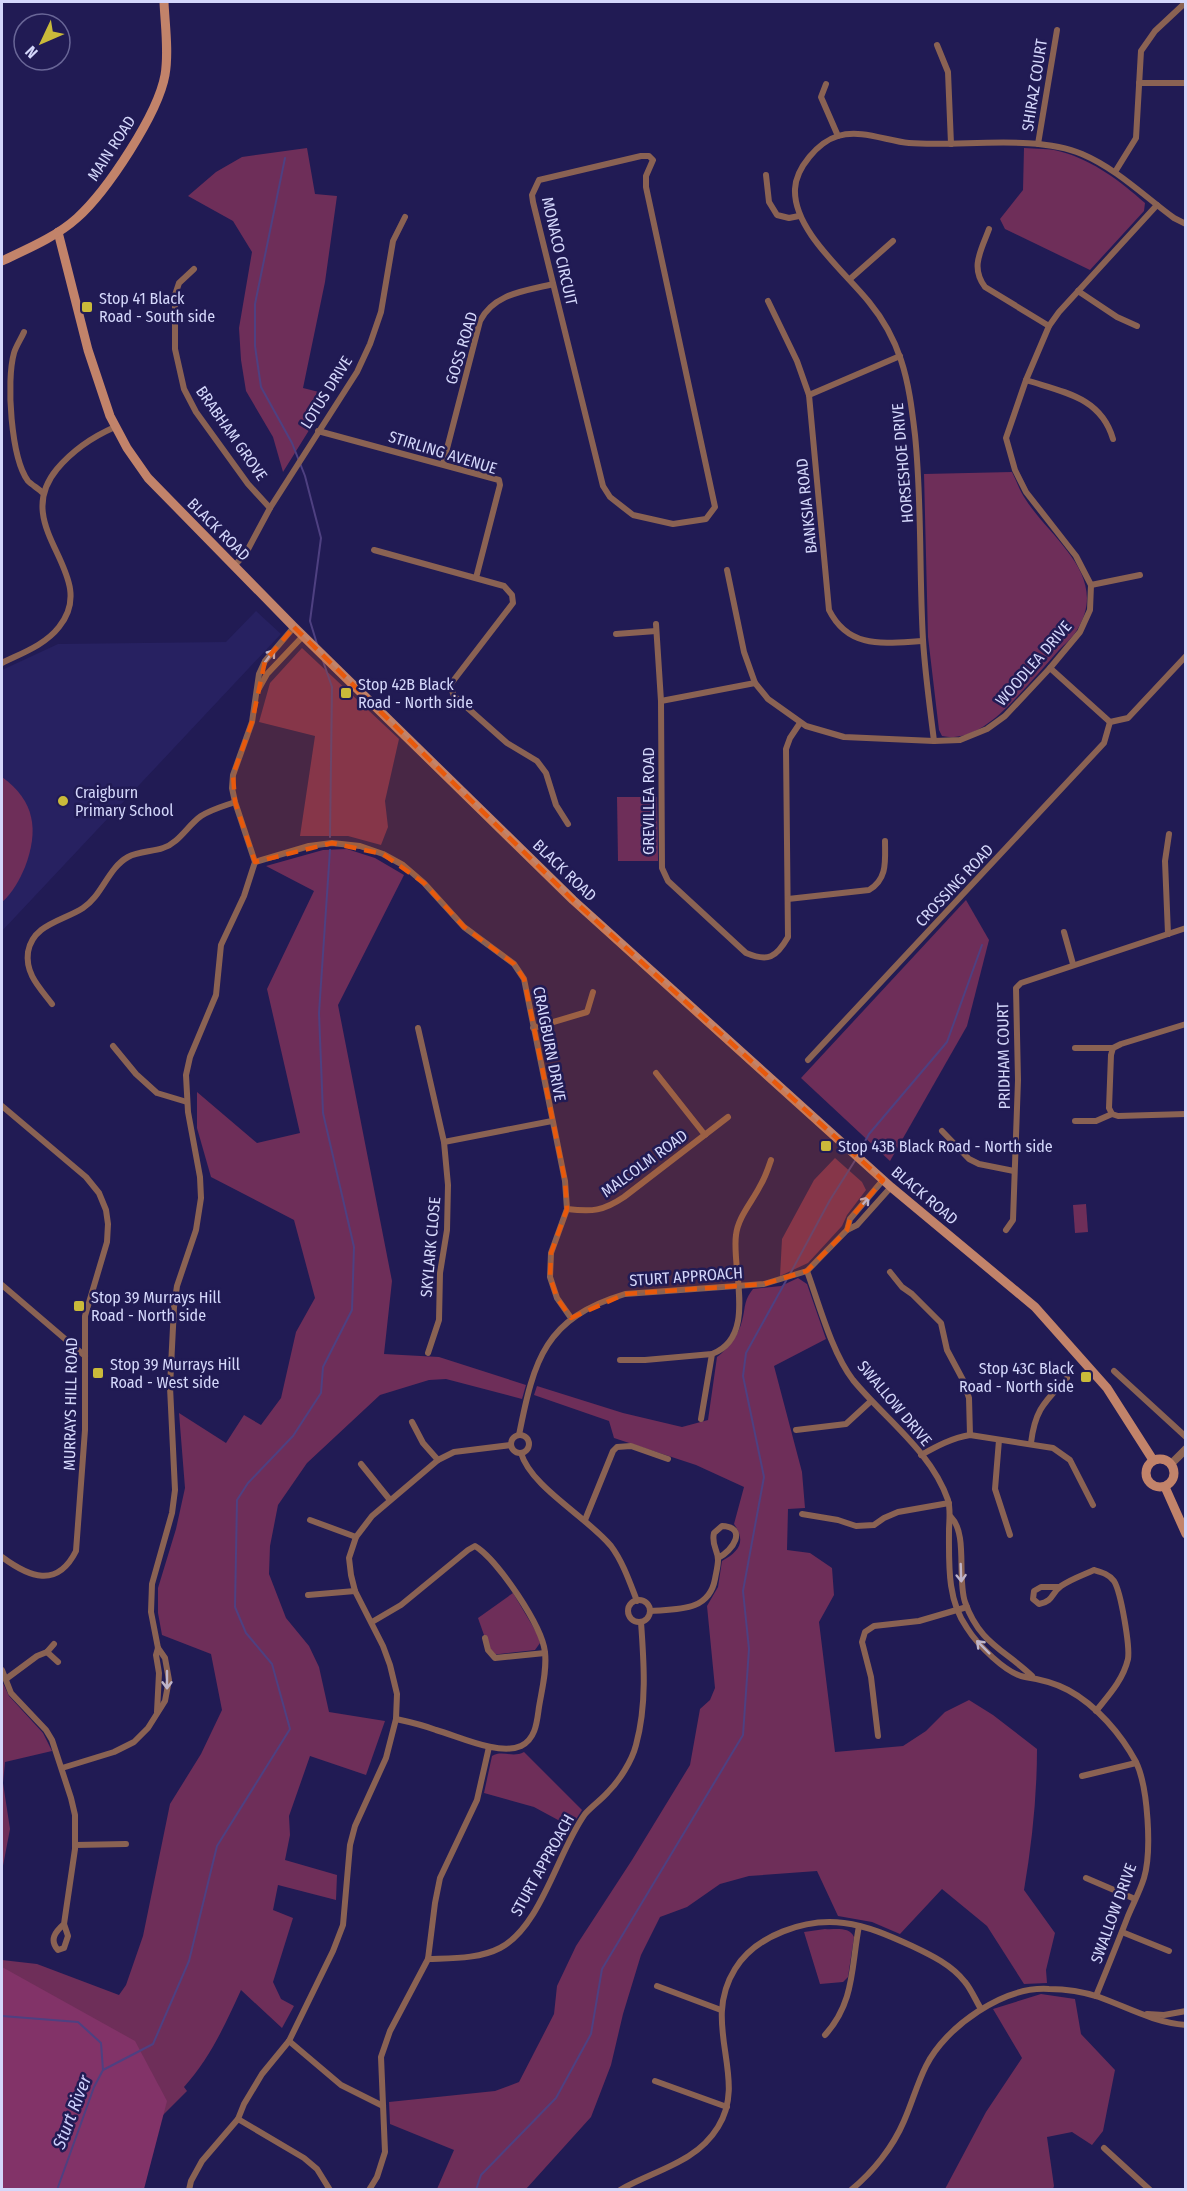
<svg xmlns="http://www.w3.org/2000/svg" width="1187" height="2191" viewBox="0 0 1187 2191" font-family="'Fira Sans Condensed',sans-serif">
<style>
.built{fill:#272161}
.green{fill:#6e2e59}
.forest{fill:#823368}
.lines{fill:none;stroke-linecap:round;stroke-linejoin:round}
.stream{stroke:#4e4081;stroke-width:2}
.minor{stroke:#8a6253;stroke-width:6}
.tertiary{stroke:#8a6253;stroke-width:8}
.secondary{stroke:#c2836a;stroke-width:9}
.oneway{stroke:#beb4c9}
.marked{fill:#e8590c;fill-opacity:0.2;stroke:#e8590c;stroke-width:4.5;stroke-dasharray:12 8;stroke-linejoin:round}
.poi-dot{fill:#caba3a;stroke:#211b54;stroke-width:2}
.labels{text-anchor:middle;stroke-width:5;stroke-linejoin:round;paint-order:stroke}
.street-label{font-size:16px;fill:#d4d7fb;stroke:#211b54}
.poi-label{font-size:16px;fill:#d4d7fb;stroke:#211b54;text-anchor:start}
.water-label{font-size:18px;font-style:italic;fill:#cdd0fd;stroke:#211b54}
</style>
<rect width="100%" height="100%" fill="#211b54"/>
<polygon class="built" points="256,611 281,634 2,931 2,670 58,644 226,642"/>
<g class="green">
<polygon points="307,148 315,194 337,196 325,282 303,388 331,395 283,472 273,437 246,391 241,360 239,328 252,252 233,221 188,196 216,172 242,157"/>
<path d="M1024,148C1036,149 1050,148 1062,152C1094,161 1120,181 1145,203L1144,211L1090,270L1005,229L1000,219L1023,190Z"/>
<path d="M1012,472C1016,480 1019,489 1024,497C1049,538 1111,575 1077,630C1073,637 1065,644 1059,650C1045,666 1031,682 1016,698C999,716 971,743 942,736L939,730L928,637L924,474Z"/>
<polygon points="302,648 399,739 385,801 388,827 381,845 348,836 300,836 315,736 259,722 270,683"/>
<path d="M2,777C35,801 39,830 25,867C20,879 12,894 2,902Z"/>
<polygon points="617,797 657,797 658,861 618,861"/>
<path d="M347,849L375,858L404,875L338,1005L392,1281L384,1354L439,1357L526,1385L522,1399L446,1379L429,1380L380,1395L307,1463L278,1505L270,1546L269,1574L286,1618L309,1646L319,1667L329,1712L385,1721L366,1775L310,1756L289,1816L290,1835L285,1860L337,1875L336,1900L278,1885L273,1910L293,1918L273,1982L281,1999L294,2006L282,2028L241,1990C225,2025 210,2058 184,2087L187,2091L156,2122L2,2190V1960L37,1964L119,1995L126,1985L143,1936L170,1804L201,1754L222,1710L211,1654L162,1635L158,1613V1588L176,1529L185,1488L179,1413L226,1443L244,1415L261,1425L281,1398L296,1332L315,1298L294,1220L211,1177L197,1128V1092L257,1143L300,1133L267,989L314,891L266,866L323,850Z"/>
<polygon points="966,900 989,940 967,1026 890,1161 801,1078"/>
<polygon points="835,1158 862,1182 866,1190 847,1215 842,1226 808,1263 780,1276 782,1239 814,1180"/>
<polygon points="1086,1204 1088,1232 1075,1233 1073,1205"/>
<path d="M798,1278L807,1284L826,1339L774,1366L802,1472L805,1508L788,1509L787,1550L810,1553L832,1568L834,1595L819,1622L835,1752L903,1746L926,1731L945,1712L969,1700L993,1715L1037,1749C1037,1796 1032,1843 1024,1890L1055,1933L1046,1970L1047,1983L1024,1984L987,1926L942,1889L900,1934L872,1922L838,1916L817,1871L749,1876L720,1884L687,1907L660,1917L641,1955L623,2014L611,2065L591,2117L526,2189H437L454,2150L390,2124L389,2102L495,2091L519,2082L554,2014L557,1986L576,1946L632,1860L690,1765L700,1709L710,1700L715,1688L707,1606L718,1587L722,1561C740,1551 746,1541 734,1524L744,1487L696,1465L614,1438L609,1421L534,1395L537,1386L623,1413L682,1427L708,1420L717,1357C728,1349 739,1334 742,1321C746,1307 743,1302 753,1289L781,1286Z"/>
<polygon points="513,1593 538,1635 540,1643 535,1650 491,1655 478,1618"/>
<polygon points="2,1681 9,1696 43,1733 52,1751 5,1762 3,1783 10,1829 2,1871"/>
<path d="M524,1752L582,1810L571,1827L534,1807L484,1793L492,1756C502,1750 513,1758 524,1752Z"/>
<path d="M825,1929C835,1930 849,1926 854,1937L848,1977L843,1982L820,1984L804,1932Z"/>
<polygon points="1041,1994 1075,1999 1081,2034 1115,2070 1103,2131 1092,2145 1072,2132 1047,2137 1054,2186 1053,2189 945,2189 986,2112 1022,2058 993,2009"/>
</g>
<polygon class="forest" points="2,1967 135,2041 167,2101 144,2189 2,2189"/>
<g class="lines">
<g class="stream">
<polyline points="285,158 255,304 255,346 261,387 292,443 305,476 321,538 310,621 317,644"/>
<polyline points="323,661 332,687 330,837"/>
<polyline points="858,1154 869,1134 947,1042 982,945"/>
<polyline points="790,1274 830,1200 856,1159"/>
<polyline points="2,2016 78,2022 101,2043 103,2070 94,2087 57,2190"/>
<polyline points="103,2070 153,2044 189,1961 217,1846 290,1729 272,1664 246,1633 235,1607 237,1500 248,1483 293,1436 321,1393 323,1367 352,1310 354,1247 323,1113 319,1013 330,850"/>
<polyline points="476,2190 481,2175 556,2098 591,2034 602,1969 743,1735 749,1649 743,1591 764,1477 743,1376 746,1353 787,1279"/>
</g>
<g class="minor">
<polyline points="937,45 948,72 951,144"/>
<polyline points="1139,83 1186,83"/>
<polyline points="826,84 821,97 838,136"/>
<polyline points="1038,144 1057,30"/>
<polygon points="641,156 649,156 653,160 646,176 646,187 715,507 706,519 673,524 633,515 610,497 603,486 533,202 532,195 539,180"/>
<polyline points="1115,172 1136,138 1141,51 1155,31 1186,2"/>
<polyline points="766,175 769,202 777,215 789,218 799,216"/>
<path d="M989,229C981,251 970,267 985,287L1049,326"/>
<polyline points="194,269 179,283 175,295 175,349 184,389 196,412 248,484 270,508"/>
<polyline points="850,279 893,241"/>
<polyline points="1078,291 1117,317 1137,326"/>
<path d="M768,301L797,361L809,395L829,610C849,650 885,643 923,641"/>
<path d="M24,332C21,339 16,346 14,353C6,381 11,458 28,481C32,485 39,489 43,493"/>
<path d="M1026,380C1063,392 1101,397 1113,439"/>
<polyline points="809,395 900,356"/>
<polyline points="318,431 499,480 500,485 476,578"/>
<path d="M443,464L480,321C494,293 526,291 553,284"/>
<polyline points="374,550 504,586 512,595 513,603 450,685 454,696 507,743 537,761 546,773 556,805 568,824"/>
<polyline points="235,565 246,553 270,508 357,372 370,344 381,312 393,241 405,217"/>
<polyline points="727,570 744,652 755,683 768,699 806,726 844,737 934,741 960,740 987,729 1005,716 1050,668 1080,632 1090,610 1091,585 1076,556 1026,492 1015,470 1006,438 1026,380 1049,326 1059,312 1157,205"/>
<polyline points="1091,585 1140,575"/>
<path d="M656,624L661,701L662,868L668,881L746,953C768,962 776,958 788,937L786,749L790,738L800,723"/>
<polyline points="616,634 656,631"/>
<path d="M2,663C22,653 45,645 59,627C102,574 8,528 57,469C73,450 92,437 115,427"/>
<polyline points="1050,668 1110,722 1128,718 1186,656"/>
<polyline points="258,690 267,674 303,636"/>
<polyline points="661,701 755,683"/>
<path d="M934,741C930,708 925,673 923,640C919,571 922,503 915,435C912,410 909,384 901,360C894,339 883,319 869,302C845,272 793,230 795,189C796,168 818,142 838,136C861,129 887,141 909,143C961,147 1036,134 1082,154C1117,169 1144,196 1174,218L1186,224"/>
<polyline points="255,862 309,846 332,843 360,846 383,854 403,865 424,883 464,927 514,964 524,979 565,1181 567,1209 551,1253 550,1277 557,1298 571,1318"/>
<path d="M788,899L869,890C888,879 885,860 885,841"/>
<polyline points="1064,932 1073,964"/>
<polyline points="1168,934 1165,861 1169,834"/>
<path d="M52,1004C40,988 25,974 28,952C33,924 63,921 83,908C102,896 108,868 128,857C139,851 152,852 163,848C179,843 188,825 201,816C212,809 224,806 235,802"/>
<polyline points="1186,1024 1121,1044 1113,1048 1111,1055 1109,1108 1112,1114 1118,1116 1186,1114"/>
<polyline points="418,1028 444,1142 448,1185 447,1230 440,1273 439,1320 428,1353"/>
<polyline points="533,1028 587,1012 593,992"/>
<polyline points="113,1046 136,1074 157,1093 187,1102"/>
<polyline points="1075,1048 1113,1048"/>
<polyline points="808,1060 1104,743 1110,722"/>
<polyline points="656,1073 705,1135"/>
<path d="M2,1106L86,1177L99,1193L106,1210L108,1224L107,1242L85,1316V1430L76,1551C57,1589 29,1577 2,1557"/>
<polyline points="1075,1121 1096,1121 1112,1114"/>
<polyline points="942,1131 969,1159 979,1164 1014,1171"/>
<polyline points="444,1142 552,1121"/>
<path d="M567,1209C593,1212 603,1211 624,1197L728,1117"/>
<polyline points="847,1230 850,1219 883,1180"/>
<polyline points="1006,1230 1013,1220 1018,1080 1016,988 1021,983 1186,928"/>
<path d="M807,1271C819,1304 832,1353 853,1380C885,1419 931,1451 948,1500C951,1511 949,1521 949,1531C949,1564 947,1600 967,1628C977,1644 1006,1674 1025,1677C1039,1679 1055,1683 1068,1690C1096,1705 1121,1734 1136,1762C1148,1787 1152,1851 1144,1878C1140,1891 1133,1904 1128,1916C1118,1942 1107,1969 1096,1996"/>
<polyline points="890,1272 902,1287 912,1294 941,1323 947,1350 963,1380 969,1398 970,1435"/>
<polyline points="2,1285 85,1356"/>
<path d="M620,1360H645L712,1354C758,1337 731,1269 736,1235C738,1217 752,1202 760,1186C765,1178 768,1169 771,1160"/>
<polyline points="1114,1371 1186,1437"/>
<polyline points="701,1419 712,1354"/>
<polyline points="412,1422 423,1443 438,1460"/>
<polyline points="796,1430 846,1424 871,1401"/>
<circle cx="520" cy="1444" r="9"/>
<path d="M519,1435C534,1359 545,1318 625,1294L764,1284L807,1271L847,1230L857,1225L891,1187"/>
<polyline points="999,1440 995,1489 1010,1535"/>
<path d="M1031,1443C1035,1409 1045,1402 1067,1378"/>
<path d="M521,1453C531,1487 587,1517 611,1546C623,1562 630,1583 637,1601"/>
<path d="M921,1455C937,1446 952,1438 970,1435L1053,1448L1070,1460L1093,1505"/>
<polyline points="361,1464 390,1500"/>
<polyline points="802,1514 838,1520 856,1526 874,1525 884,1518 898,1512 949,1503"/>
<path d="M951,1517C968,1534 957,1578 965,1602C979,1643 1005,1650 1032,1676"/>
<polyline points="310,1520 356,1537"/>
<polyline points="585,1520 613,1451 617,1447 631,1446 668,1459"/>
<path d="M1059,1587H1041L1034,1591L1033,1599L1039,1604C1054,1601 1051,1593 1061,1586C1071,1579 1083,1575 1094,1570C1101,1572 1109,1574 1114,1581C1121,1592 1130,1646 1128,1659C1123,1680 1109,1695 1096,1711"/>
<polyline points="308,1595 355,1591"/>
<circle cx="639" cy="1611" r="11"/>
<path d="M650,1611C677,1609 709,1612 715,1579C716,1573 718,1566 718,1560C718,1550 711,1545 714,1533L722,1526C748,1527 733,1551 718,1558"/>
<path d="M372,1622L401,1605L468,1550L475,1546C498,1560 542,1626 545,1652C547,1670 542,1689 539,1707C537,1721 536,1739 521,1746C499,1756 458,1736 436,1730C423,1725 410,1722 396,1719"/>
<polyline points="485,1638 488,1650 495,1658 545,1653"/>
<polyline points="47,1652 58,1662"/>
<path d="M2,1670L11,1693L46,1730L52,1740L71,1798L75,1815V1849L64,1924L68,1936L64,1948L58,1950C49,1940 55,1932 64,1924"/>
<polyline points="6,1679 37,1656 47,1652 54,1644"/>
<polyline points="157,1712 159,1673 156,1655 158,1648 151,1612 152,1584 172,1513 175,1490 170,1387 174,1307 177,1286 196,1230 201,1198 200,1177 188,1112 186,1075 190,1057 216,995 221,945 244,896 255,862 235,802 232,788 233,775 252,722 259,674 265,661 294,627"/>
<polyline points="878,1736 871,1677 862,1642 865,1632 874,1626 919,1621 967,1607"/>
<polyline points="62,1768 114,1752 134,1742 148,1728 165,1701 169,1680 165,1658 158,1648"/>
<polyline points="1082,1776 1136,1763"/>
<polyline points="75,1845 126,1844"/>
<polyline points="1086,1878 1135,1899"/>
<polyline points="1122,1932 1169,1951"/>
<path d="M428,1959C451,1958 479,1959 500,1948C541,1927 558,1851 585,1814C592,1806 601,1800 608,1792C619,1781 632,1761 636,1745C647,1705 644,1663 641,1622"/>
<polyline points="657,1986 721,2010"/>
<polyline points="1147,2014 1164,2015 1186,2011"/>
<path d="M825,2035C855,2002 851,1967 859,1926"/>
<polyline points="289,2041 341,2085 383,2106"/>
<polyline points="655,2081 727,2107"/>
<polyline points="238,2119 304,2158 317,2169 330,2190"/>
<polyline points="1104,2148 1150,2190"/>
<polyline points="189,2190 191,2181 202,2161 238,2119 244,2104 262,2074 289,2041 333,1951 343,1925 350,1845 355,1826 386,1758 396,1719 397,1694 390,1665 383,1646 355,1591 351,1575 349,1558 356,1537 372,1516 438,1460 454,1452 511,1445"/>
<polyline points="369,2190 377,2177 385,2152 381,2057 390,2031 428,1959 435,1903 440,1878 477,1800 489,1747"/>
<path d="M620,2190C655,2170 696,2163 718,2127C749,2078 700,2025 735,1969C756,1935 806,1918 844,1923C868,1926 890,1936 912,1946C931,1955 952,1965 965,1982C971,1989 976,2001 981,2009"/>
<path d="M851,2190C873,2172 893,2147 904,2121C912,2103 917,2084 926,2066C946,2026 1004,1986 1049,1989C1065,1989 1084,1992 1099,1997C1129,2008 1153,2022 1186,2025"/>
</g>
<polyline class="tertiary" points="1171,1464 1186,1449"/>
<g class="secondary">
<polyline points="58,232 88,350 110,416 127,448 148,478 294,627 573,900 891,1187 1035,1307 1107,1388 1153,1460"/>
<path d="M2,261C27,249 56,237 77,218C107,191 158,114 165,75C169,52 165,25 164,2"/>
<circle cx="1160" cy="1473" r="14"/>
<polyline points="1165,1487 1186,1534"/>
</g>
</g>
<defs><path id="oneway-shaft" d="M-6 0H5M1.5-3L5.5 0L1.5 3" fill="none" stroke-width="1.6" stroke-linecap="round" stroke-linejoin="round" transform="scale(1.5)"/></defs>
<g class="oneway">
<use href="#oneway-shaft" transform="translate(269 657) rotate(-53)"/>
<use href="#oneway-shaft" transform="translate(863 1204) rotate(-50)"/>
<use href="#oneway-shaft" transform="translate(961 1573) rotate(88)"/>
<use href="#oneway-shaft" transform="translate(983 1647) rotate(-135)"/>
<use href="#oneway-shaft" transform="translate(167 1680) rotate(90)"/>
</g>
<path class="marked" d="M294,627L573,900L883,1180L850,1219L847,1230L807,1271L764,1284L625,1294L571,1318L557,1298L550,1277L551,1253L567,1209L565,1181L524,979L514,964L464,927L424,883L383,854L332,843L255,862L235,802L233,775L252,722L265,661Z"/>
<g class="poi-dot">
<rect x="81" y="301" width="12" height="12" rx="3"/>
<rect x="340" y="687" width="12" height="12" rx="3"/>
<circle cx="63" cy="801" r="6"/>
<rect x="820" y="1140" width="12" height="12" rx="3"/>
<rect x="73" y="1300" width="12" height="12" rx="3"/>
<rect x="92" y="1367" width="12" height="12" rx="3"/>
<rect x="1080" y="1371" width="12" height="12" rx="3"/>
</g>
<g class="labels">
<g class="street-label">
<text transform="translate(1034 85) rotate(-81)" y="6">SHIRAZ COURT</text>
<text transform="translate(111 148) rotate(-57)" y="6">MAIN ROAD</text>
<text transform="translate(560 251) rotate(77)" y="6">MONACO CIRCUIT</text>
<text transform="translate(461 348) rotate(-73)" y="6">GOSS ROAD</text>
<text transform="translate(326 392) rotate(-58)" y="6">LOTUS DRIVE</text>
<text transform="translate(232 433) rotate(55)" y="6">BRABHAM GROVE</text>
<text transform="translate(443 452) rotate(17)" y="6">STIRLING AVENUE</text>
<text transform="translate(902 463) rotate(-95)" y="6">HORSESHOE DRIVE</text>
<text transform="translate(806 506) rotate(-96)" y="6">BANKSIA ROAD</text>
<text transform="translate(219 529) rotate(45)" y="6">BLACK ROAD</text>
<text transform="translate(1033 663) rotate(-49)" y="6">WOODLEA DRIVE</text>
<text transform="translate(648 801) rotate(-90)" y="6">GREVILLEA ROAD</text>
<text transform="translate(565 870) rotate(44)" y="6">BLACK ROAD</text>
<text transform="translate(954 885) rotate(-47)" y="6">CROSSING ROAD</text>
<text transform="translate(550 1044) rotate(79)" y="6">CRAIGBURN DRIVE</text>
<text transform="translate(1003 1056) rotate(-91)" y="6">PRIDHAM COURT</text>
<text transform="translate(644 1163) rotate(-36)" y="6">MALCOLM ROAD</text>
<text transform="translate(925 1195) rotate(40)" y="6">BLACK ROAD</text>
<text transform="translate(430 1247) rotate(-85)" y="6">SKYLARK CLOSE</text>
<text transform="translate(686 1276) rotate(-4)" y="6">STURT APPROACH</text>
<text transform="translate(895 1403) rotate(50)" y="6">SWALLOW DRIVE</text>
<text transform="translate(70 1404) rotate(-89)" y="6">MURRAYS HILL ROAD</text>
<text transform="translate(542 1865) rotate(-61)" y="6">STURT APPROACH</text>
<text transform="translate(1113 1913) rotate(-70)" y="6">SWALLOW DRIVE</text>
</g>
<g class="poi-label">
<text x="99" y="304">Stop 41 Black<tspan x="99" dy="18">Road - South side</tspan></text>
<text x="358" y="690">Stop 42B Black<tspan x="358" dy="18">Road - North side</tspan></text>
<text x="75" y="798">Craigburn<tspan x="75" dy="18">Primary School</tspan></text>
<text x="838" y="1152">Stop 43B Black Road - North side</text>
<text x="91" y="1303">Stop 39 Murrays Hill<tspan x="91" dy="18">Road - North side</tspan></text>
<text x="110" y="1370">Stop 39 Murrays Hill<tspan x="110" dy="18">Road - West side</tspan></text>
<text x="1074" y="1374" text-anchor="end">Stop 43C Black<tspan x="1074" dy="18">Road - North side</tspan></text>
</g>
<g class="water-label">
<text transform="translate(72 2112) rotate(-69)" y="6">Sturt River</text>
</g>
</g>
<rect width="1187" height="2191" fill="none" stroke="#d4d7fb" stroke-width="6"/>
<g transform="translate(42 42) rotate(226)"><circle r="28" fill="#211b54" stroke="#696697" stroke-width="1.5"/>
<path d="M0-4.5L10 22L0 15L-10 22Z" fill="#caba3a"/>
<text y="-9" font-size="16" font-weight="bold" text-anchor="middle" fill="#d4d7fb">N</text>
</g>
</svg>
